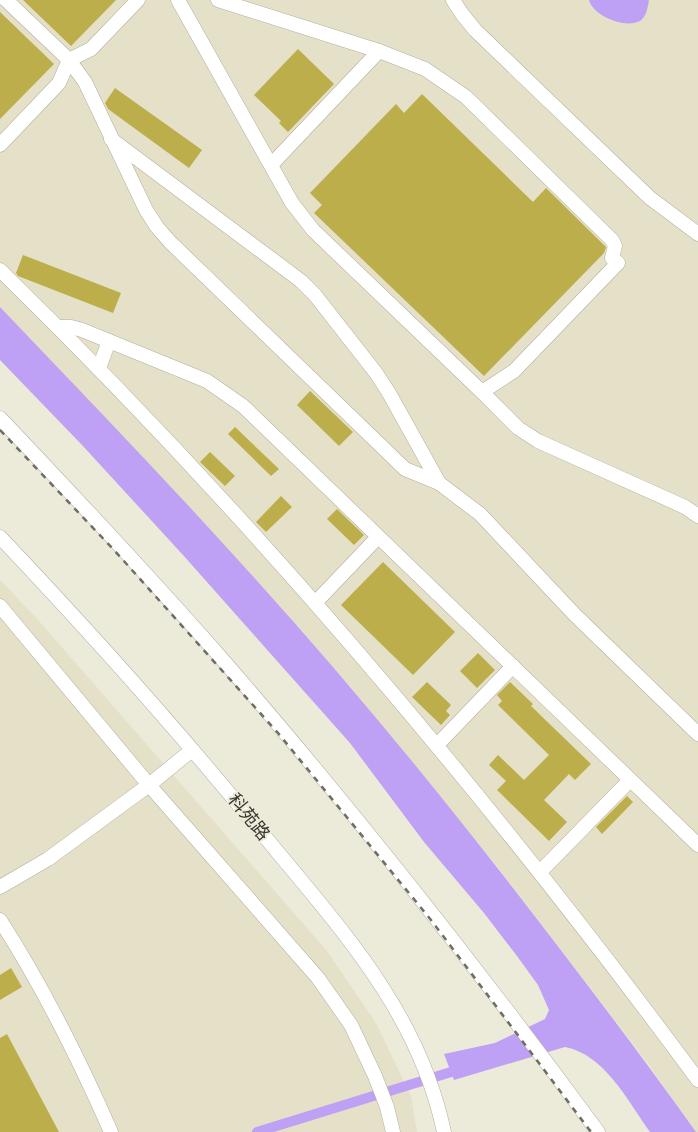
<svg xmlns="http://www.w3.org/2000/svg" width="698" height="1132" viewBox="0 0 698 1132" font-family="Barlow,'Noto Sans SC',sans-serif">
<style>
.built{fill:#e4e1c8}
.water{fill:#bea0f4}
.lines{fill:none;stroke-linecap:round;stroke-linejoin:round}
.canal{stroke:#bea0f4;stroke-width:10}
.building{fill:#bcae4b}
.minor-casing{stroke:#b1af9f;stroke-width:15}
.minor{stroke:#fff;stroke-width:14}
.rail{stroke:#6f6e64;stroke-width:2.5;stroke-dasharray:6 6;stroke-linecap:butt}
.labels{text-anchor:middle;stroke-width:4;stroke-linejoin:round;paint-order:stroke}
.street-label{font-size:18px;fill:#393831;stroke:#ecead9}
</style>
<rect width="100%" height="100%" fill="#ecead9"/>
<g class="built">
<polygon points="0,0 698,0 698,1132 696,1132 647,1062 497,866 343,678 249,572 0,307"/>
<polygon points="0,580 39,621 327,951 376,1023 411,1096 417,1132 0,1132"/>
</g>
<g class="water">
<path d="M589,0H649C648,7 646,17 640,21C625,29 593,16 589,0Z"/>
<path d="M0,307C84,395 168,482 249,572C359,693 461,819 560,949C606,1009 652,1070 696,1132H650C628,1101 604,1054 565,1047L454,1080L444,1054L495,1043L545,1019L549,1010L538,985L517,956L484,913L424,842L350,743L183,555L82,445L0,360Z"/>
</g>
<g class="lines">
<polyline class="canal" points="257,1132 464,1068"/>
</g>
<g class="building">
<polygon points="23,0 116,0 71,46"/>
<polygon points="0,12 54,64 0,119"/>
<polygon points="298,49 334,84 288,132 279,123 281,121 254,95"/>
<polygon points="115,88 202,150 189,168 108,109 105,103"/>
<polygon points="422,94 533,202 546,188 606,247 604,253 484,376 314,213 322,205 310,193 396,104 404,113"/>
<polygon points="23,255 121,293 113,313 18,276 16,273"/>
<polygon points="310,391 353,432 339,446 297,405"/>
<polygon points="235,427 279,469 271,476 228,434"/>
<polygon points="210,452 235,476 225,486 200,462"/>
<polygon points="281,496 292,507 266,532 256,522"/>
<polygon points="337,509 364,535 354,545 327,519"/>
<polygon points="383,562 455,632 413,675 341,605"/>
<polygon points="478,653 495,670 477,688 460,671"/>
<polygon points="427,682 451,705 446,711 450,715 441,725 412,697"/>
<polygon points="510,682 533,704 531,706 591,764 575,780 569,774 544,800 567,822 549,841 497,790 506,781 489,765 498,755 524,780 549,755 498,705 502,701 497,695"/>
<polygon points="627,796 633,802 602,834 596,827"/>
<polygon points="11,968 22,987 0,1000 0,975"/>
<polygon points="7,1034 59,1132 0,1132 0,1038"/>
</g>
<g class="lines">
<defs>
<g id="minor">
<polyline points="6,0 69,60 85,82 146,210 157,227 170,242 405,469 439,483"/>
<polyline points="178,0 292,203 313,230 482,392 518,428 538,441 685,507 698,516"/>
<polyline points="218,0 379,51 425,69 466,97 612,240 615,246 612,258 618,263 514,371 482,392"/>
<polyline points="453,0 462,14 475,30 650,198 698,234"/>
<polyline points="111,139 301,281 315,295 376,373 389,393 439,483 480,514 575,615 698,734"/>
<polyline points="0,145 59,83 69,60 91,49 138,0"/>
<polyline points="271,165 379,51"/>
<path d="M0,270C255,519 486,793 698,1080"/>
<polyline points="59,327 71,327 82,330 207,381 243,406 698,845"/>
<polyline points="99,368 109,341"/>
<path d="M0,418C75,497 150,577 222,659C354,811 479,970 598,1132"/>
<path d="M0,537C90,632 178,730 261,832C337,925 418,1009 444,1132"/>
<polyline points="315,603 378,537"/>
<polyline points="0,606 149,785 318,978 351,1025 375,1076 387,1107 393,1132"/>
<polyline points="437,745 513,666"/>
<polyline points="540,872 630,780"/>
<polyline points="0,887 48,859 149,785 192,750"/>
<path d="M0,920C43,987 79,1059 111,1132"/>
</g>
</defs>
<use href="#minor" class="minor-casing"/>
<use href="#minor" class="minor"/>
<polyline class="rail" points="0,430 114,550 278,733 431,920 591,1132"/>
</g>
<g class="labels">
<g class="street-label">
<text transform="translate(249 817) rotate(51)" y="6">科苑路</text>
</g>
</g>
</svg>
